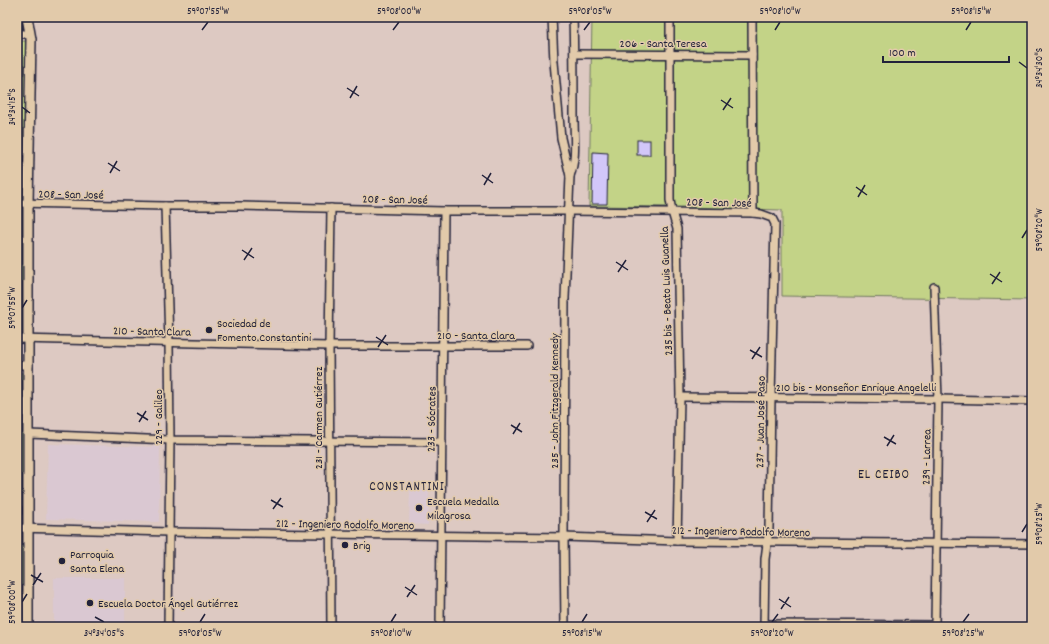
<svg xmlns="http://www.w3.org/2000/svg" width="1049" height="644" viewBox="0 0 1049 644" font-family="Dekko,sans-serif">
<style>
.built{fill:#dac8d2}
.green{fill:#c3d387;stroke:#727a61}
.building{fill:#d2c7f9;stroke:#22223b}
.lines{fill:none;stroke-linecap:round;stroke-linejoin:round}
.minor-casing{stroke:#22223b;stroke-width:10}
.tertiary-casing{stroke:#22223b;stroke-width:12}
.minor{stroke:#e2caaa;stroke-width:7}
.tertiary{stroke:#e2caaa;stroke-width:9}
.ticks{fill:none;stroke:#22223b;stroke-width:1.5}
.poi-dot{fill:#22223b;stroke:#e2caaa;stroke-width:1.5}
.labels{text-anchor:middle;stroke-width:3;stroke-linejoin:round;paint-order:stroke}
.street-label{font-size:12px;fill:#22223b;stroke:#e2caaa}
.poi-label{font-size:12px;fill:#22223b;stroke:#e2caaa;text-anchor:start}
.neighbourhood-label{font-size:13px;letter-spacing:1px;fill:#22223b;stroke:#e2caaa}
.neatline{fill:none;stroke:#22223b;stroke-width:1.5}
.ticks-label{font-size:10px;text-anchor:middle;fill:#22223b}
</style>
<rect width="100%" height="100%" fill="#ddc9c2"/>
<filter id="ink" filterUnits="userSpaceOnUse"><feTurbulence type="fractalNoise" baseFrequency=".025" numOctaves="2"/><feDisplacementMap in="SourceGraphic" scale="8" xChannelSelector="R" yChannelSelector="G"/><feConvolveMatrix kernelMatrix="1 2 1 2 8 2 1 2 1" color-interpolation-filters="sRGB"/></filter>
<g filter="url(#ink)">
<g class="built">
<polygon points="48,444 160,447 159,522 46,519"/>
<polygon points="410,491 429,491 428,525 409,524"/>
<rect x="54" y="578" width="71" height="49"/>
</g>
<g class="green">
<polygon points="592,17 1032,17 1032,300 782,296 782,210 683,207 589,206"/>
<polygon points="19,41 27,41 24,196 17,195"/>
<polygon points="17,211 25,211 24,335 17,335"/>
<polygon points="18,373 25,373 24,518 17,518"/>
<polygon points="17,536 24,537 24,627 17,627"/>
</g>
<g class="building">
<rect x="637" y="140" width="13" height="15"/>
<polygon points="593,152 608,153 607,204 592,204"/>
</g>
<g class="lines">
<defs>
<g id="minor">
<polyline points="552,17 554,62 561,138 570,176 565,298 564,537 565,627"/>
<polyline points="670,17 670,200 672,212 677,229 680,397 677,541"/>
<polyline points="752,17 753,213"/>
<polyline points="17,34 30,34"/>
<polyline points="574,54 752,55"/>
<path d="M570,176C577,158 574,137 574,118C574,84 574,51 573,17"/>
<polyline points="17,203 165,206 240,206 444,211 568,211 753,213 761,214 772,218 775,224 771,398 769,528 765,559 764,627"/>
<polyline points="165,206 169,343 170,440 168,627"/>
<polyline points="331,208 329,346 331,627"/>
<polyline points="934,287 938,399 935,627"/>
<polyline points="17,339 329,346 527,346"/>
<polyline points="17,365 29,365"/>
<polyline points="680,397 938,399 1032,401"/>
<polyline points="29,434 170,440 442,442"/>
<polyline points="17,528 169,532 564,537 677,541 1032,544"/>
<polyline points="764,624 935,625"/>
<polyline points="440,627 444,211"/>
</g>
<g id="tertiary">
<polyline points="27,17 31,39 28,204 28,627"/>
<polyline points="17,30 18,17"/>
</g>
</defs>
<use href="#minor" class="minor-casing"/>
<use href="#tertiary" class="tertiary-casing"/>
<use href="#minor" class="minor"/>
<use href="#tertiary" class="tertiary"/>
</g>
</g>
<path class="ticks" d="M202,30L208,22M393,30L399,22M584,30L590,22M775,30L780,22M966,30L971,22M1019,62L1027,68M347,88L359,96M350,98L357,86M721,100L733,108M22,107L30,113M723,110L731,98M108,163L120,171M110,173L117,161M482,175L493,183M484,185L491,173M856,187L867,195M858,197L865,185M1022,238L1027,230M242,250L254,258M244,260L252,248M616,262L628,270M618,272L626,260M990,274L1002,282M992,284L1000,272M22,308L27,300M376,337L388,345M378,347L386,335M750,350L762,357M752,359L760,347M137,413L148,420M139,422L146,411M511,425L522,432M513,434L520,423M884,437L896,444M887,446L894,435M271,500L283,507M273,509L281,498M645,512L657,519M647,522L655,510M1022,532L1027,524M31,575L43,582M33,585L41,573M405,587L417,595M407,597L415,585M779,599L791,607M22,602L27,594M781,609L789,597M95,617L104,622M200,622L205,614M391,622L396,614M582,622L587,614M772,622L778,614M963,622L969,614"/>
<g class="poi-dot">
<circle cx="209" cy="330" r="4"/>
<circle cx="419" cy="508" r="4"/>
<circle cx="345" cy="545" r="4"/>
<circle cx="62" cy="561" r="4"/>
<circle cx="90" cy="603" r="4"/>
</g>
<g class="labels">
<g class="street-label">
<text x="663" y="47">206 - Santa Teresa</text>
<text transform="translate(71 194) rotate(1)" y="4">208 - San José</text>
<text transform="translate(395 199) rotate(1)" y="4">208 - San José</text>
<text transform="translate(719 202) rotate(1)" y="4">208 - San José</text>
<text transform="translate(666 291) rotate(-92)" y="4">235 bis - Beato Luis Guanella</text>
<text transform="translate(152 331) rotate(1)" y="4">210 - Santa Clara</text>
<text x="476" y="339">210 - Santa Clara</text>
<text x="856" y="391">210 bis - Monseñor Enrique Angelelli</text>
<text transform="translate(554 401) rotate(-90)" y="4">235 - John Fitzgerald Kennedy</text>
<text transform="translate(158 417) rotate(-90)" y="4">229 - Galileo</text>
<text transform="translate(318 418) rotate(-90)" y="4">231 - Carmen Gutiérrez</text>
<text transform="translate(431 419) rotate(-89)" y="4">233 - Sócrates</text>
<text transform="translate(760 422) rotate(-89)" y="4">237 - Juan José Paso</text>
<text transform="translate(926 457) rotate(-89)" y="4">239 - Larrea</text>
<text transform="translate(345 524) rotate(1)" y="4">212 - Ingeniero Rodolfo Moreno</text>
<text transform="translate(741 531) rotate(1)" y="4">212 - Ingeniero Rodolfo Moreno</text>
</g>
<g class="poi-label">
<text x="217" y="327">Sociedad de<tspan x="217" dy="14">Fomento Constantini</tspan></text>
<text x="427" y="505">Escuela Medalla<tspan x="427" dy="14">Milagrosa</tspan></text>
<text x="353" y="549">Brig</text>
<text x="70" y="558">Parroquia<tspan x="70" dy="14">Santa Elena</tspan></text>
<text x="98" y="607">Escuela Doctor Ángel Gutiérrez</text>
</g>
<g class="neighbourhood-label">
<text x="884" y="478">EL CEIBO</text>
<text x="407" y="490">CONSTANTINI</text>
</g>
</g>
<rect width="1049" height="644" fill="none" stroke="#e2caaa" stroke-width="44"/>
<path d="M883 56v6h126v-6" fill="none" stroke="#22223b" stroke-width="2"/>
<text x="889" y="56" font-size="12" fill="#22223b" stroke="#e2caaa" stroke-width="3" paint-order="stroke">100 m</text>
<rect x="22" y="22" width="1005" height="600" class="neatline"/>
<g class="ticks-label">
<text x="208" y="14">59°07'55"W</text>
<text x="399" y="14">59°08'00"W</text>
<text x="590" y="14">59°08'05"W</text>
<text x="780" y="14">59°08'10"W</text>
<text x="971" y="14">59°08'15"W</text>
<text transform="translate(1038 68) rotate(-90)" y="4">34°34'30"S</text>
<text transform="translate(11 107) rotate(-90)" y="4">34°34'15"S</text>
<text transform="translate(1038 230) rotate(-90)" y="4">59°08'20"W</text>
<text transform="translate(11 308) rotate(-90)" y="4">59°07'55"W</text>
<text transform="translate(1038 524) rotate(-90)" y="4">59°08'25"W</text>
<text transform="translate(11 602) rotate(-90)" y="4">59°08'00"W</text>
<text x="104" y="636">34°34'05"S</text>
<text x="200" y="636">59°08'05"W</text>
<text x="391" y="636">59°08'10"W</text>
<text x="582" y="636">59°08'15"W</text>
<text x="772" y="636">59°08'20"W</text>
<text x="963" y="636">59°08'25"W</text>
</g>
</svg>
